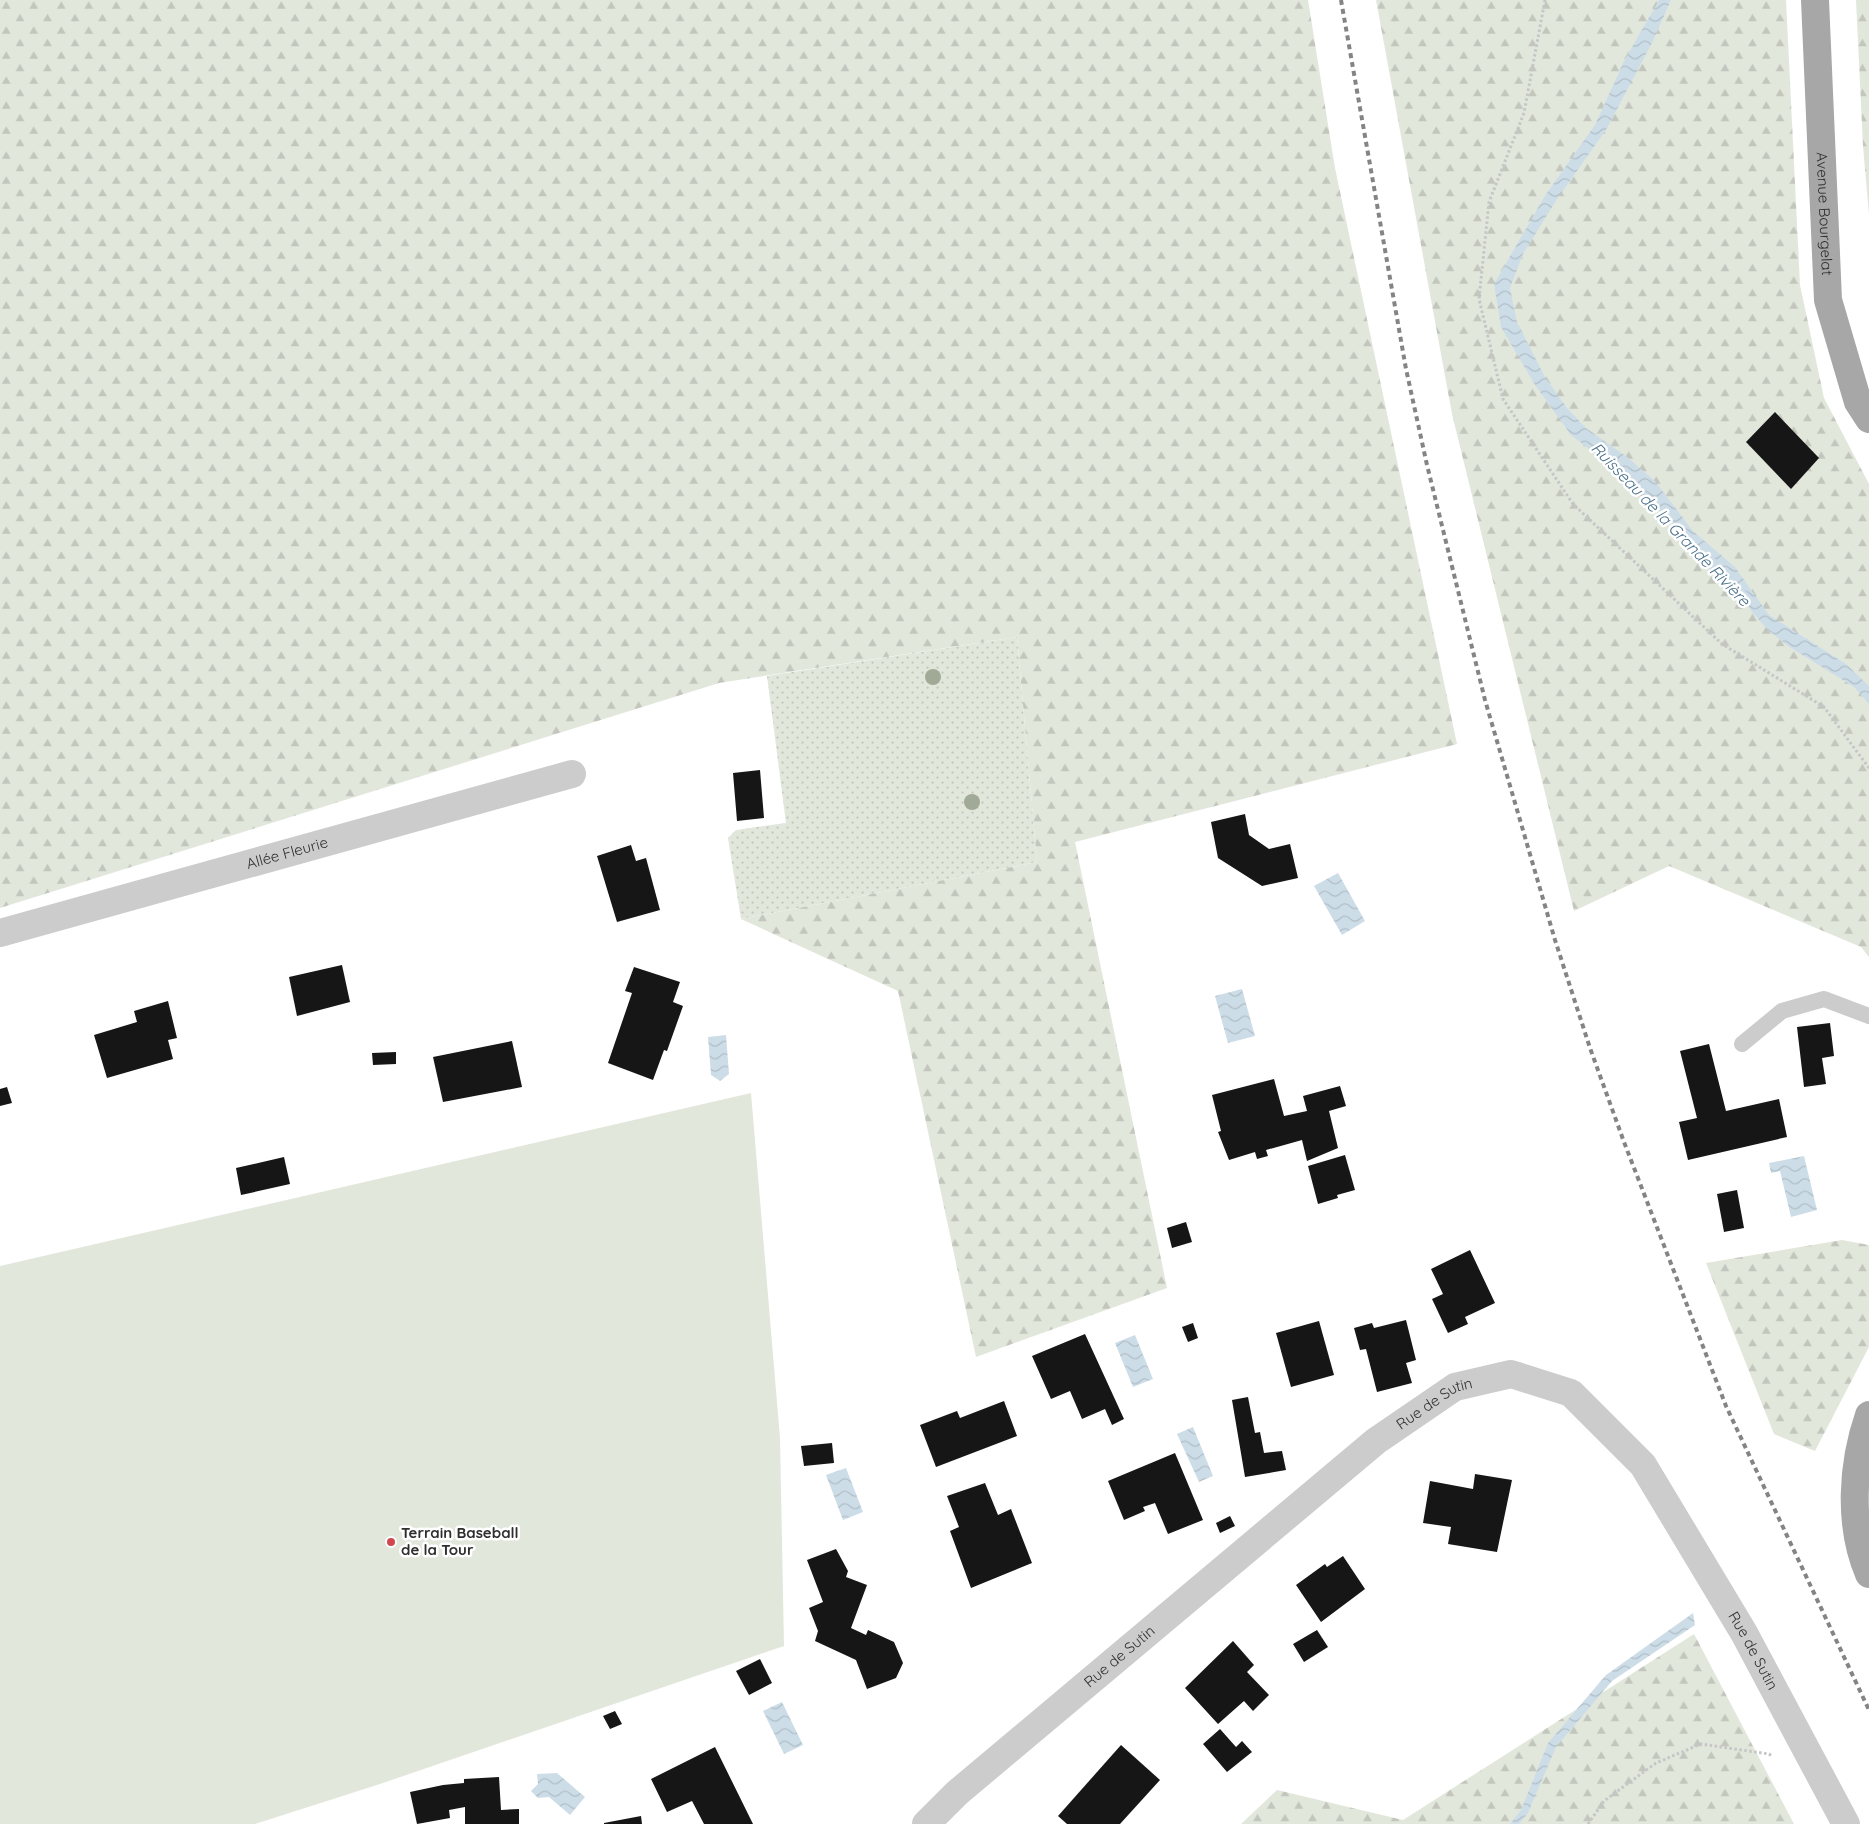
<svg xmlns="http://www.w3.org/2000/svg" width="1869" height="1824" viewBox="0 0 1869 1824" font-family="Quicksand,sans-serif">
<style>
.grass{fill:url(#grass-dots)}
.forest{fill:url(#forest-firs)}
.pitch{fill:#e2e7dc}
.water{fill:url(#water-waves)}
.lines{fill:none;stroke-linecap:round;stroke-linejoin:round}
.stream{stroke:#cddde8;stroke-width:11}
.building{fill:#161616}
.path{stroke:#c6c6c6;stroke-width:3;stroke-dasharray:2.5 2.5;stroke-linecap:butt}
.service{stroke:#ccc;stroke-width:16}
.minor{stroke:#ccc;stroke-width:28}
.primary{stroke:#a7a7a7;stroke-width:28}
.rail{stroke:#848484;stroke-width:4;stroke-dasharray:5 4;stroke-linecap:butt}
.tree{fill:#a0aa97}
.poi-dot{fill:#d04750;stroke:#fff;stroke-width:2}
.labels{text-anchor:middle;stroke-width:5;stroke-linejoin:round;paint-order:stroke}
.street-label{font-size:15px;fill:#2f2f2f;stroke:#fff}
.poi-label{font-size:15px;font-weight:bold;fill:#2f2f2f;stroke:#fff;text-anchor:start}
.water-label{font-size:16px;font-style:italic;fill:#476e87;stroke:#fff}
</style>
<defs>
<pattern id="grass-dots" width="8" height="8" patternUnits="userSpaceOnUse" patternTransform="scale(1.25)"><rect width="8" height="8" fill="#e2e7dc"/><path d="M2 2h.1M6 6h.1" fill="none" stroke="#c2c6bd" stroke-width="1.8" stroke-linecap="round"/></pattern>
<pattern id="forest-firs" width="22" height="20" patternUnits="userSpaceOnUse" patternTransform="scale(1.25)"><rect width="22" height="20" fill="#e2e7dc"/><path d="M5 1l3.5 6h-7zM16 11l3.5 6h-7z" fill="#c2c6bd"/></pattern>
<pattern id="water-waves" width="16" height="10" patternUnits="userSpaceOnUse" patternTransform="scale(1.25)"><rect width="16" height="10" fill="#cddde8"/><path d="M0 5q4-4 8 0t8 0" fill="none" stroke="#b0bec7"/></pattern>
</defs>
<rect width="100%" height="100%" fill="#fff"/>
<polygon class="grass" points="1017,637 1037,862 741,919 728,838 736,830 786,823 767,676"/>
<g class="forest">
<polygon points="0,0 1308,0 1335,168 1457,744 1075,842 1167,1288 976,1357 898,991 741,919 1037,862 1017,637 719,683 0,908"/>
<polygon points="1376,0 1786,0 1800,285 1824,398 1869,484 1869,957 1861,947 1669,866 1574,911 1452,414"/>
<polygon points="1856,0 1869,0 1869,215 1863,146"/>
<polygon points="1842,1240 1869,1245 1869,1347 1815,1451 1774,1434 1706,1263"/>
<polygon points="1694,1634 1794,1824 1241,1824 1277,1790 1403,1820"/>
</g>
<polygon class="pitch" points="751,1093 780,1438 784,1646 380,1784 255,1824 0,1824 0,1266"/>
<g class="water">
<polygon points="1659,0 1671,0 1653,41 1606,130 1557,199 1523,254 1510,288 1517,322 1545,377 1567,408 1586,428 1627,457 1655,481 1693,531 1735,567 1769,615 1846,664 1869,686 1869,704 1854,687 1788,646 1768,630 1752,612 1727,576 1700,560 1677,530 1651,501 1629,480 1571,435 1535,385 1501,327 1494,284 1546,194 1595,125 1624,61"/>
<polygon points="1338,873 1365,921 1342,935 1314,886"/>
<polygon points="1242,989 1255,1036 1228,1043 1215,996"/>
<polygon points="726,1035 729,1074 720,1081 711,1075 708,1037"/>
<polygon points="1804,1156 1817,1210 1791,1217 1780,1171 1771,1173 1769,1163"/>
<polygon points="1135,1335 1153,1379 1133,1387 1115,1343"/>
<polygon points="1193,1427 1213,1476 1199,1482 1177,1434"/>
<polygon points="846,1468 863,1512 843,1520 826,1475"/>
<polygon points="1693,1613 1695,1625 1612,1681 1556,1747 1528,1813 1519,1824 1510,1824 1521,1810 1548,1743 1606,1675"/>
<polygon points="782,1702 803,1745 784,1754 763,1711"/>
<polygon points="557,1773 585,1797 570,1815 549,1797 538,1798 531,1791 538,1784 537,1774"/>
</g>
<g class="lines">
<polyline class="stream" points="1708,559 1745,599"/>
</g>
<g class="building">
<polygon points="1775,412 1819,458 1791,489 1746,442"/>
<polygon points="760,770 764,818 737,821 733,773"/>
<polygon points="1245,814 1249,835 1269,849 1290,844 1298,878 1262,886 1218,858 1211,822"/>
<polygon points="631,845 636,861 646,858 660,910 617,922 597,856"/>
<polygon points="342,965 350,1002 297,1016 289,977"/>
<polygon points="634,967 680,982 673,1002 683,1006 667,1051 664,1050 653,1080 608,1063 632,993 625,991"/>
<polygon points="168,1001 177,1038 168,1040 173,1059 107,1078 94,1035 137,1022 134,1011"/>
<polygon points="1830,1023 1834,1056 1822,1058 1826,1084 1804,1087 1797,1027"/>
<polygon points="512,1041 522,1087 443,1102 433,1057"/>
<polygon points="1709,1044 1726,1111 1779,1099 1787,1137 1688,1160 1679,1122 1697,1118 1680,1051"/>
<polygon points="396,1052 396,1064 373,1065 372,1053"/>
<polygon points="1274,1079 1284,1116 1307,1111 1303,1096 1340,1086 1346,1106 1329,1111 1338,1148 1307,1161 1302,1140 1266,1150 1268,1156 1257,1159 1255,1152 1229,1160 1218,1132 1221,1131 1212,1095"/>
<polygon points="7,1087 12,1103 0,1106 0,1089"/>
<polygon points="1345,1155 1355,1190 1337,1195 1338,1198 1318,1204 1308,1166"/>
<polygon points="284,1157 290,1184 241,1195 236,1168"/>
<polygon points="1737,1190 1744,1228 1724,1232 1717,1194"/>
<polygon points="1186,1222 1192,1242 1172,1248 1167,1228"/>
<polygon points="1470,1250 1495,1303 1465,1317 1468,1324 1448,1333 1432,1299 1443,1294 1431,1269"/>
<polygon points="1406,1320 1416,1360 1406,1363 1412,1383 1377,1392 1366,1349 1360,1350 1354,1328 1372,1323 1374,1328"/>
<polygon points="1319,1321 1334,1375 1291,1387 1276,1333"/>
<polygon points="1193,1323 1198,1338 1188,1342 1182,1327"/>
<polygon points="1085,1334 1124,1419 1112,1425 1105,1409 1082,1419 1070,1391 1051,1399 1032,1356"/>
<polygon points="1248,1397 1255,1433 1260,1432 1264,1453 1282,1451 1286,1470 1245,1477 1232,1400"/>
<polygon points="1004,1401 1017,1436 936,1467 920,1425 957,1411 960,1418"/>
<polygon points="832,1443 834,1463 804,1466 801,1446"/>
<polygon points="1175,1453 1203,1520 1168,1534 1155,1503 1143,1507 1145,1511 1124,1520 1108,1481"/>
<polygon points="1475,1474 1512,1480 1497,1552 1448,1544 1451,1527 1423,1523 1430,1481 1473,1489"/>
<polygon points="985,1483 998,1515 1011,1509 1032,1563 971,1588 950,1531 959,1527 947,1496"/>
<polygon points="1230,1516 1235,1526 1220,1533 1216,1523"/>
<polygon points="836,1549 848,1571 846,1577 867,1585 851,1628 866,1635 868,1630 894,1642 903,1663 896,1678 867,1689 856,1660 815,1641 818,1631 809,1608 823,1602 807,1560"/>
<polygon points="1343,1556 1365,1589 1321,1622 1296,1585 1325,1564 1327,1567"/>
<polygon points="1317,1630 1328,1647 1304,1662 1293,1644"/>
<polygon points="1233,1641 1254,1665 1247,1672 1269,1695 1253,1711 1244,1701 1218,1724 1185,1688"/>
<polygon points="760,1659 772,1683 749,1695 736,1671"/>
<polygon points="615,1711 622,1724 610,1729 603,1716"/>
<polygon points="1220,1729 1236,1747 1242,1741 1252,1752 1227,1772 1203,1744"/>
<polygon points="1121,1745 1160,1780 1120,1824 1067,1824 1058,1816"/>
<polygon points="715,1747 753,1824 704,1824 692,1801 667,1812 651,1779"/>
<polygon points="499,1777 501,1810 519,1809 519,1824 465,1824 465,1807 449,1810 450,1818 417,1824 410,1792 443,1785 464,1783 464,1779"/>
<polygon points="641,1816 642,1824 604,1824 604,1823"/>
</g>
<g class="lines">
<g class="path">
<polyline points="1545,0 1524,113 1489,202 1479,299 1503,399 1573,504 1722,644 1824,707 1869,768"/>
<polyline points="1588,1824 1604,1801 1656,1763 1701,1744 1769,1754 1773,1757"/>
</g>
<polyline class="service" points="1742,1044 1782,1011 1824,999 1869,1016"/>
<g class="minor">
<path id="s1" d="M0,933L572,774"/>
<path id="s2" d="M926,1824L957,1793L1376,1441L1455,1387L1511,1374L1571,1393L1643,1465L1744,1633L1846,1824"/>
</g>
<g class="primary">
<path id="s3" d="M1815,0L1828,300L1858,402L1869,419"/>
<path d="M1869,1415C1852,1464 1848,1525 1869,1574"/>
</g>
<polyline class="rail" points="1341,0 1406,369 1427,465 1485,700 1555,940 1590,1048 1624,1142 1726,1406 1869,1710"/>
</g>
<g class="tree">
<circle cx="933" cy="677" r="8"/>
<circle cx="972" cy="802" r="8"/>
</g>
<circle class="poi-dot" cx="391" cy="1542" r="5"/>
<g class="labels">
<g class="street-label">
<text dy="5" stroke="none"><textPath href="#s3" startOffset="214">Avenue Bourgelat</textPath></text>
<text dy="5" stroke="none"><textPath href="#s1" startOffset="298">Allée Fleurie</textPath></text>
<text dy="5" stroke="none"><textPath href="#s2" startOffset="661">Rue de Sutin</textPath></text>
<text dy="5" stroke="none"><textPath href="#s2" startOffset="1125">Rue de Sutin</textPath></text>
<text dy="5" stroke="none"><textPath href="#s2" startOffset="256">Rue de Sutin</textPath></text>
</g>
<g class="poi-label">
<text x="401" y="1538">Terrain Baseball<tspan x="401" dy="17">de la Tour</tspan></text>
</g>
<g class="water-label">
<text transform="translate(1671 524) rotate(46)" y="6">Ruisseau de la Grande Rivière</text>
</g>
</g>
</svg>
